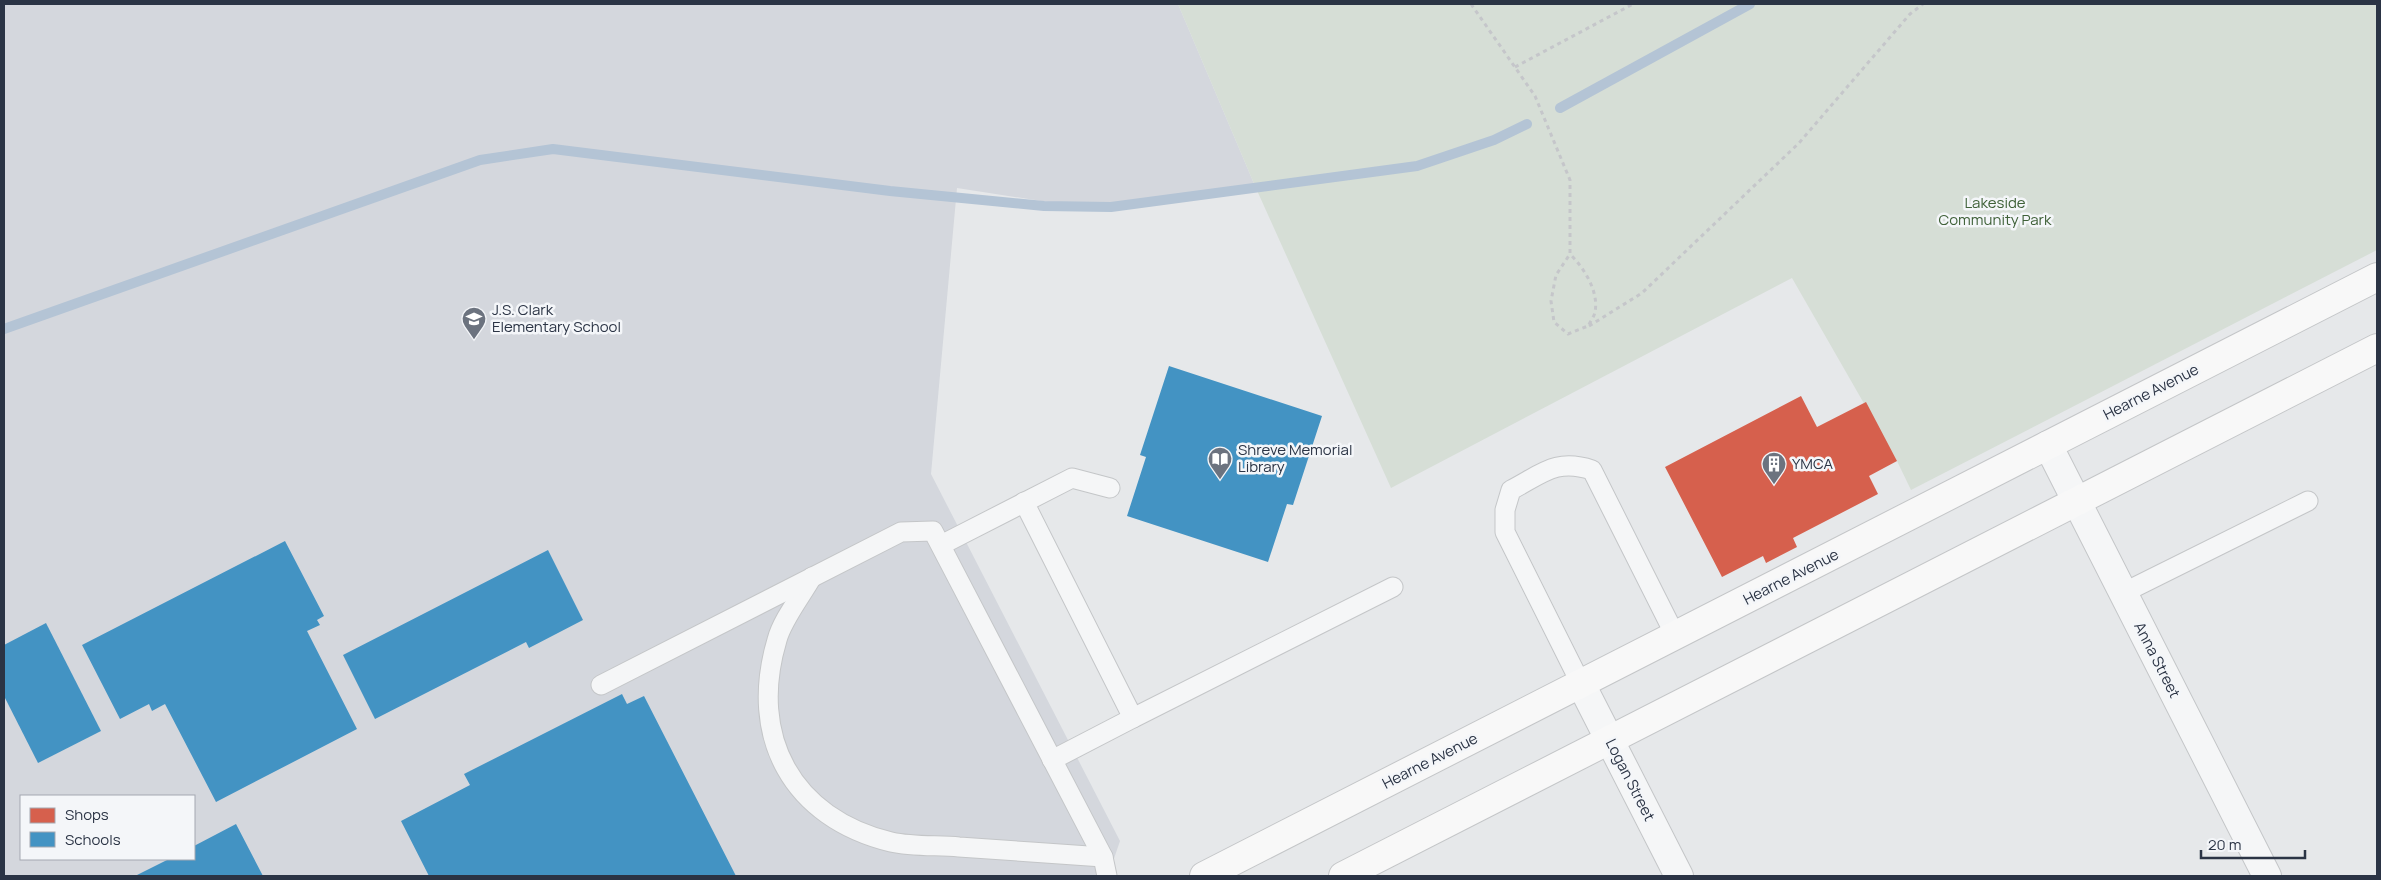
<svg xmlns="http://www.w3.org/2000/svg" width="2381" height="880" viewBox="0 0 2381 880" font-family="Manrope,sans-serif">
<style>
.built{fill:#d4d7dd;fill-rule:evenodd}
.green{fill:#d6ded6}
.shops{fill:#d6604d}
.schools{fill:#4393c3}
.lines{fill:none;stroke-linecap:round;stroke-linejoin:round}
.stream{stroke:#b4c4d5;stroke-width:10}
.lane-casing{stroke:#c4c6c8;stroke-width:21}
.street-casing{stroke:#c4c6c8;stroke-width:30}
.secondary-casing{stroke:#c4c6c8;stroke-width:30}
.path{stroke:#c5c6ca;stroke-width:3;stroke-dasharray:4 4;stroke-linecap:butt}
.lane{stroke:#f5f6f7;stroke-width:19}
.street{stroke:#f5f6f7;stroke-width:28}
.secondary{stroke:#f8f8f8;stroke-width:28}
.labels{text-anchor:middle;stroke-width:5;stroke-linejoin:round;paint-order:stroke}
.park-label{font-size:15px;fill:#3f6138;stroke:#f4f6f9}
.poi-label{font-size:15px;fill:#2b3445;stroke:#f4f6f9;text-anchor:start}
.street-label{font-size:15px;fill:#2b3445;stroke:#f4f6f9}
</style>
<rect width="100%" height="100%" fill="#e6e8ea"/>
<path class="built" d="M4,4H1178L1255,186L1080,207L957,188L931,474L1120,841L1108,876H4ZM21,796H194V859H21Z"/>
<polygon class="green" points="1178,4 2377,4 2377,250 1911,490 1897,461 1792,278 1391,488 1255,186"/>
<polygon class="shops" points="1801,396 1817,427 1866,402 1897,461 1869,476 1878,494 1793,538 1797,547 1766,563 1763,556 1722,577 1665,467"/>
<g class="schools">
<polygon points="1169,366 1322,416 1293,505 1287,504 1268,562 1127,516 1146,457 1140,455"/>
<polygon points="285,541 324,616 317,620 320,625 307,631 357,729 216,802 165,704 152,711 149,704 120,719 82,645"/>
<polygon points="548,550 583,620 529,648 526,642 375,719 343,655"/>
<polygon points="46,623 101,731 38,763 4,696 4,645"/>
<polygon points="622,694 627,704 644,696 736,876 429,876 401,821 470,785 464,774"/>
<polygon points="236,824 263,876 135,876 169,859 194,859 194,846"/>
</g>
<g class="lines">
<g class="stream">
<polyline points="1560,108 1750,4"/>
<polyline points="4,329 480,160 553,149 890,191 1044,206 1111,207 1417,166 1494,140 1527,124"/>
</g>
<defs>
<g id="lane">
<polyline points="1024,502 1133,718 1393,587"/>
<polyline points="941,545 1072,478 1110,488"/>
<path d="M812,577C802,595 782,620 777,640C748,737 792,818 891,842C913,847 938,845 959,847C1007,850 1055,854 1103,857"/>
<polyline points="2123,593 2308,501"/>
<path d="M1581,684L1505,532V510L1511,490C1542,474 1556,458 1592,470L1675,635"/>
<polyline points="601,685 901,532 933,531 1103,857 1107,876"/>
<polyline points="1052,760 1133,718"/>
</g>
<g id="street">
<polyline points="2048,445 2267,876"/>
<polyline points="1581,684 1679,876"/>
</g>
<g id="secondary">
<polyline points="1204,876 2377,277"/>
<polyline points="1343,876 2377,348"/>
</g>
</defs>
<use href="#lane" class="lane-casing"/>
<use href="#street" class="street-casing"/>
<use href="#secondary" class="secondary-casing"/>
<g class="path">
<path d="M1471,4L1535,96L1570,180V254L1556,275L1551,301L1554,322L1568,334L1588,326C1590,322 1594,317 1595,312C1599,291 1584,268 1570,254"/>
<polyline points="1515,67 1633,4"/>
<polyline points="1589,326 1642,293 1799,143 1910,14 1923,4"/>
</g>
<use href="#lane" class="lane"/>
<use href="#street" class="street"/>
<use href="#secondary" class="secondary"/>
</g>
<defs>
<symbol id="school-pin" viewBox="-11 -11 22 30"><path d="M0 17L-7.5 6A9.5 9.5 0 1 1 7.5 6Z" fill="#6c737f" stroke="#f4f6f9"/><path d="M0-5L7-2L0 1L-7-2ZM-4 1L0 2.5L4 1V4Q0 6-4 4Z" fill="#fff"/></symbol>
<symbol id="library-pin" viewBox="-11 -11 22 30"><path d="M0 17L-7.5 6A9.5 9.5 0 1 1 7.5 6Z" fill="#6c737f" stroke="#f4f6f9"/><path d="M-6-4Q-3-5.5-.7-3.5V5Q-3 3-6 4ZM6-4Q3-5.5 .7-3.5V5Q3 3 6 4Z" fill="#fff"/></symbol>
<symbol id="building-pin" viewBox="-11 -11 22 30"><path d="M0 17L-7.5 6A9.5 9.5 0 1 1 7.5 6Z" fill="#6c737f" stroke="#f4f6f9"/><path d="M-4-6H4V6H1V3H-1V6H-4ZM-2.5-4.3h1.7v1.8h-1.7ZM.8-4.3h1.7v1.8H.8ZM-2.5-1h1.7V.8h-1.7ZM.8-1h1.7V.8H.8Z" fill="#fff"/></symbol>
</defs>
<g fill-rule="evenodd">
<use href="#school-pin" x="460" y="305" width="28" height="38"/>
<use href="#library-pin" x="1206" y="445" width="28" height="38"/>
<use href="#building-pin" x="1760" y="450" width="28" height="38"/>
</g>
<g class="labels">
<g class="park-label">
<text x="1995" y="208">Lakeside<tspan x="1995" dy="17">Community Park</tspan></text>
</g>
<g class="poi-label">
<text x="492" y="315">J.S. Clark<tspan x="492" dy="17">Elementary School</tspan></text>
<text x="1238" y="455">Shreve Memorial<tspan x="1238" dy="17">Library</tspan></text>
<text x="1792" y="469">YMCA</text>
</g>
<g class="street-label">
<text transform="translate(2151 392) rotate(-27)" y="5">Hearne Avenue</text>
<text transform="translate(1791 577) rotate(-27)" y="5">Hearne Avenue</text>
<text transform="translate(2157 660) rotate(63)" y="5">Anna Street</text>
<text transform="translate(1430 761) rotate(-27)" y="5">Hearne Avenue</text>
<text transform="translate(1630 780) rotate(63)" y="5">Logan Street</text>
</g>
</g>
<rect width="2381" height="880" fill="none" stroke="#2b3445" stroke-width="10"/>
<rect x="20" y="795" width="175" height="65" fill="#f4f6f9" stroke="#a4a8b1"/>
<rect x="30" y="808" width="25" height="15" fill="#d6604d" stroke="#a4a8b1"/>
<text x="65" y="820" font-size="15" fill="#2b3445">Shops</text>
<rect x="30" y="832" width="25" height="15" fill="#4393c3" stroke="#a4a8b1"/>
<text x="65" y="845" font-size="15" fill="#2b3445">Schools</text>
<path d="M2201 850v8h104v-8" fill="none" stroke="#2b3445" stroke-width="2.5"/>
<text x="2208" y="850" font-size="15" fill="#2b3445" stroke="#f4f6f9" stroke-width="4" paint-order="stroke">20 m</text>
</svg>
